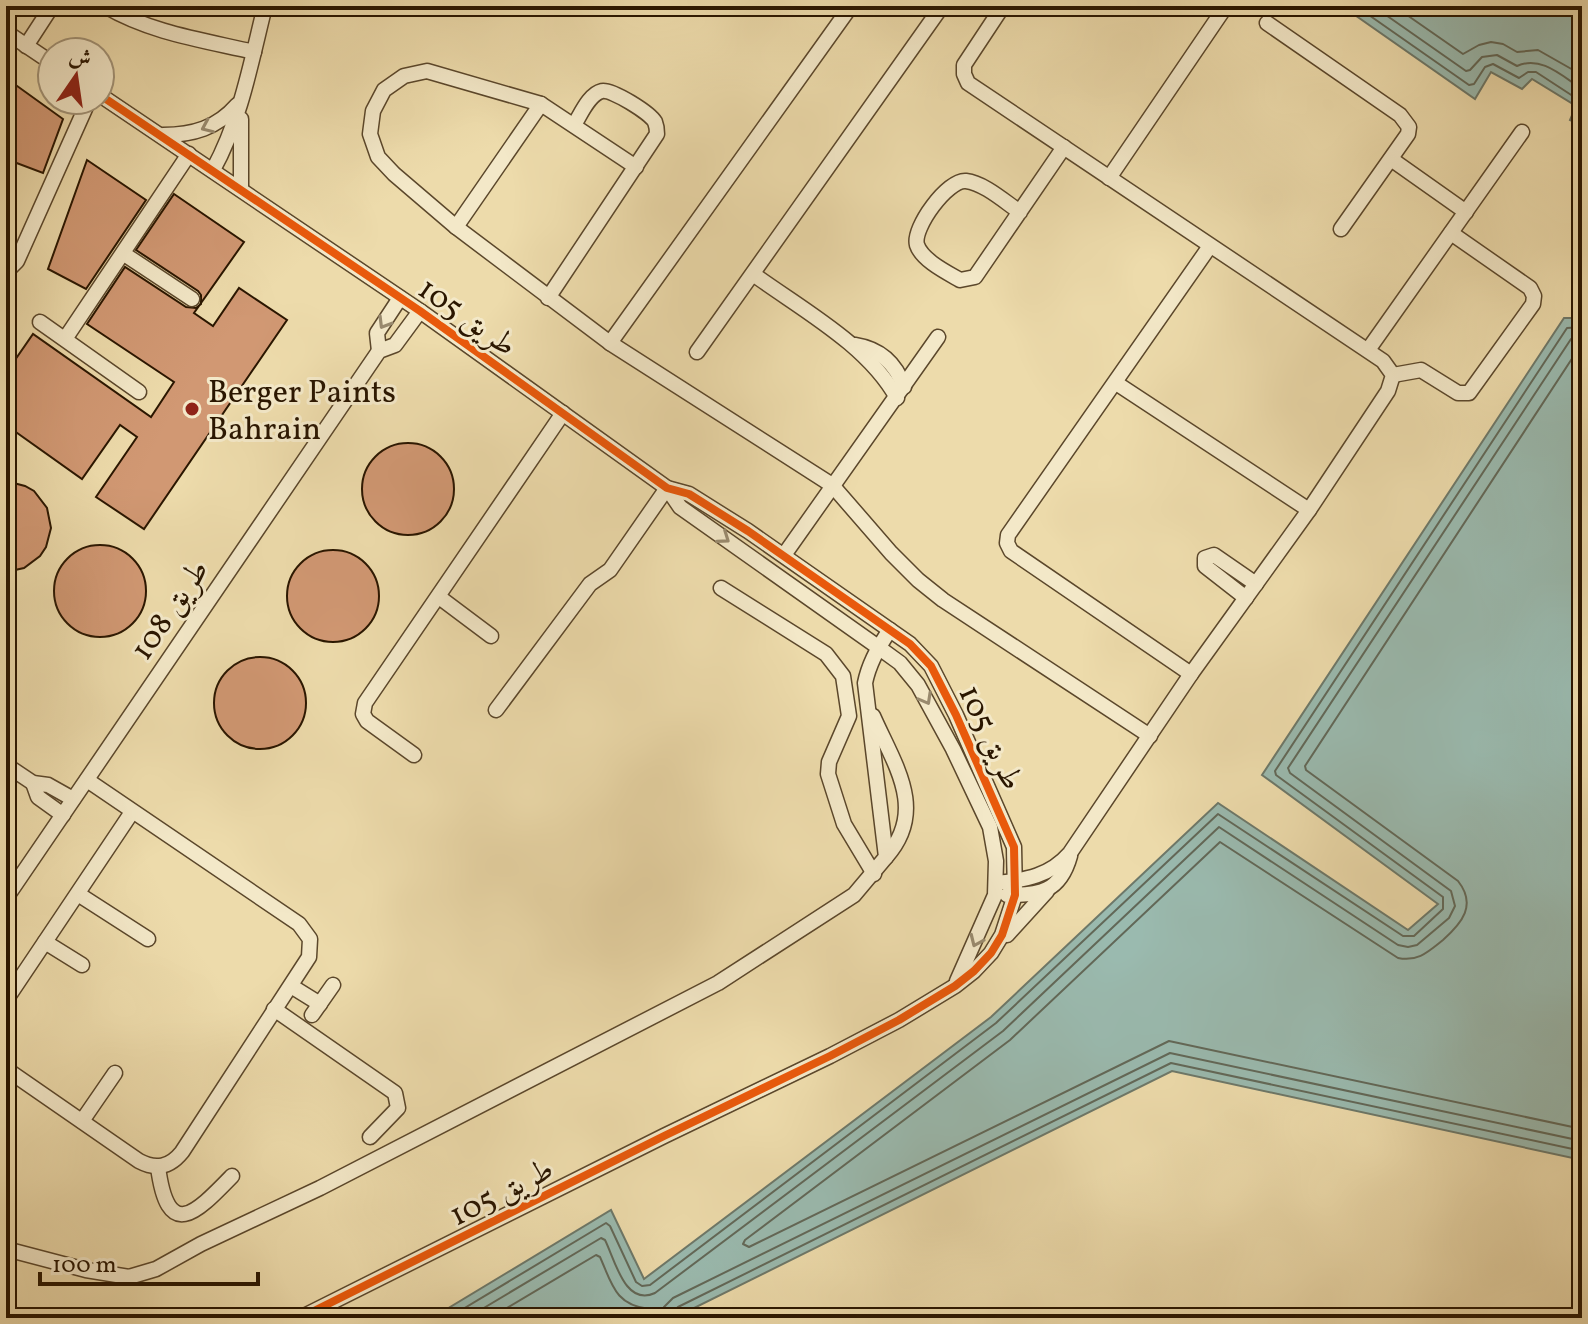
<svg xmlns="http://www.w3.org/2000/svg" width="1588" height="1324" viewBox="0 0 1588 1324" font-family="Vollkorn,Amiri,serif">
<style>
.water{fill:#9abaaf;stroke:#6d7869;stroke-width:2}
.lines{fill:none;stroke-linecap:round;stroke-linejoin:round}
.shore{stroke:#626858;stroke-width:2}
.building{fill:#d19873;stroke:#2a1600;stroke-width:2}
.minor-casing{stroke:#5b472b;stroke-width:17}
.minor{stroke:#f3e8c8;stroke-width:14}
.cycleway-casing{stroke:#f3e8c8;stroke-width:13}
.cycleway{stroke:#e8590c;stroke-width:8}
.oneway{stroke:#998a6e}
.poi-dot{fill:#8f2418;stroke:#f3e8c8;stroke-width:3}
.labels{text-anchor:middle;stroke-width:6;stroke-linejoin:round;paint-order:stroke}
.street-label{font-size:32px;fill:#2a1600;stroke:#f3e8c8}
.poi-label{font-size:32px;fill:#2a1600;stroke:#f3e8c8;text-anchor:start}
</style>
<rect width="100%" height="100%" fill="#eddbab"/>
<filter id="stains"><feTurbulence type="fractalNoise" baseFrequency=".0025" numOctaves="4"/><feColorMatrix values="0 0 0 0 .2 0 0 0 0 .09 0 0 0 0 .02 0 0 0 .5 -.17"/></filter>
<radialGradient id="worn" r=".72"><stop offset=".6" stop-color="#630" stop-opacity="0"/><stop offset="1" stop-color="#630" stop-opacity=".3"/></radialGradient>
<g class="water">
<polygon points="1342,6 1582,6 1582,126 1570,120 1576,106 1532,79 1522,89 1491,72 1475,99"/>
<polygon points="1564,318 1577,318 1582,321 1582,1160 1172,1071 674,1318 432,1318 611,1210 644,1279 991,1017 1218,803 1408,930 1438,904 1262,775"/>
</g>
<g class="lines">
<g class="shore">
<polyline points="1356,6 1469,85 1474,84 1485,67 1493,64 1519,78 1528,72 1536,72 1582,102"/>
<path d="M1373,6L1466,71L1470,70L1482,57L1497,55L1517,66C1541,55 1562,76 1582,89"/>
<polyline points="1394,6 1463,54 1479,45 1491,42 1503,44 1517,52 1538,50 1582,75"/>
<path d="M1582,349L1577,351L1305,766L1306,770L1458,881C1477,905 1462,923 1443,940C1428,952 1418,962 1398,958L1220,842L1010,1040L745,1240L743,1244L749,1247L1169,1041L1582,1129"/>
<polyline points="448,1318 606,1223 610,1226 636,1282 642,1286 650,1285 996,1023 1218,814 1403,936 1414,936 1443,909 1443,897 1276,775 1275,771 1567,328 1582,327"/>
<path d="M467,1318L601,1238L605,1240C615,1260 625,1307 655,1293L1003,1031L1219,827L1398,945L1408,947L1417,945L1449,918L1455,906L1451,891L1290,773L1288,768L1571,339L1582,337"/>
<path d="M490,1318L596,1255L600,1257C612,1284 615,1305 649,1309L650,1318"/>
<polyline points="662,1318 664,1307 673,1298 1170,1053 1582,1141"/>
<polyline points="672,1318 673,1312 678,1307 1171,1063 1582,1151"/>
</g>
</g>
<g class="building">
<polygon points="6,78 63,119 43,173 6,159"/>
<polygon points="87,160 146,200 86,289 48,269"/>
<polygon points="174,194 244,242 194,313 213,326 239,288 287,320 144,529 96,497 137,437 120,425 82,479 6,425 6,373 33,334 151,417 174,382 87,324 125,267 186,307 196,308 201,304 201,295 198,291 136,250"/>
<circle cx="408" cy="489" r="46"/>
<polygon points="6,481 25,486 34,491 47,508 51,528 46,547 40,556 24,568 6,572"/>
<circle cx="100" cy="591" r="46"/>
<circle cx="333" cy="596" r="46"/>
<circle cx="260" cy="703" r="46"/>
</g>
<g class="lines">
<defs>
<g id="minor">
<path d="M105,6C151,33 202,40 254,52"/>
<polyline points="1267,23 1400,115 1409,127 1408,134 1341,229"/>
<polyline points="6,32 52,63"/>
<polyline points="26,46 52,6"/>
<polyline points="100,95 420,311 667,488 689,494 748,531 910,644 931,666 956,715 1014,847 1015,895 1002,935 991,953 974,971 955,986 899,1020 830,1056 664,1136 300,1318"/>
<path d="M163,135C193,135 217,128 237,105"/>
<polyline points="1391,159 1466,212"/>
<polyline points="636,167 541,104 427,71 404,76 384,90 373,111 370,134 378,157 394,174 456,227 610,343 832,485 891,553 918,580 943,600 1150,736"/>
<path d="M213,170C241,119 251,62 265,6"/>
<polyline points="1109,178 1226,6"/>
<polyline points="241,189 241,119"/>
<path d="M1020,212C1005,202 984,183 966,181C948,179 912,228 917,245C922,260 946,272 960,280L975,277L1064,147"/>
<polyline points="456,227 541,104"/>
<polyline points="124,254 192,299"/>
<polyline points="6,272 17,261 89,100"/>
<path d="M753,274C801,309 868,345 897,398"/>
<path d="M548,298L657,134C657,128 657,127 655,122C650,113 612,89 602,91C589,94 581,114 574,125"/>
<polyline points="40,322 139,392"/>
<polyline points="65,339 189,154"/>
<polyline points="610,343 851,6"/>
<path d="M855,345C880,349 896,364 904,387"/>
<polyline points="1368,350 1522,132"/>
<polyline points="379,351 377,333 400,298"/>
<polyline points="697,352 942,6"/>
<polyline points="1393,375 1421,370 1458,393 1469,393 1533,304 1534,296 1530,288 1451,233"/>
<polyline points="1116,383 1309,510"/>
<polyline points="667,488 680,507 878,647 900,663 918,685 953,749 990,827 996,861 995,895 957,981"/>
<polyline points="784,555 938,337"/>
<polyline points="721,588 826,654 843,676 849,716 829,762 828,774 844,824 874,874"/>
<polyline points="439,597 491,636"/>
<polyline points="1246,598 1205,566 1205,558 1214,555 1256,584"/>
<polyline points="1191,674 1011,551 1007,543 1008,535 1210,246"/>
<polyline points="496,710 590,584 610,570 667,488"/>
<path d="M873,716C894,764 928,810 886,857"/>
<polyline points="414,755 367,721 363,714 365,703 563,413"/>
<polyline points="6,765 33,783 48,785 73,799"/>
<polyline points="33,783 38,797 63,815"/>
<path d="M996,883C1026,880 1050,876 1070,853L1191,674L1309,510L1388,391L1393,375L1383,361L968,83L964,74V65L1003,6"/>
<polyline points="78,894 148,939"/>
<path d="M1007,895C1040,895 1060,892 1070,856"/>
<polyline points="6,898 379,351 395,345 420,311"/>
<polyline points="1007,935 1047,891"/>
<polyline points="45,942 82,965"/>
<polyline points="291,986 320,1004"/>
<polyline points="6,1000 132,812"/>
<polyline points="274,1009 395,1093 398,1108 370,1137"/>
<polyline points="312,1015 333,985"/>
<path d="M6,1069L139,1161C156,1170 170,1167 182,1152L309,957L310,939L299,924L87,780"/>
<polyline points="82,1121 115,1073"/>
<path d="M158,1167C168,1243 196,1213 232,1176"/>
<path d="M6,1249L86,1270L129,1277L156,1269L201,1244L320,1188L718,983L854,895L886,857L865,683C869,663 878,647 890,630"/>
</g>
</defs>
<use href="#minor" class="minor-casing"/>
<use href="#minor" class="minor"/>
<defs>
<polyline id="cycleway" points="100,95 420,311 667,488 689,494 748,531 910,644 931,666 956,715 1014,847 1015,895 1002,935 991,953 974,971 955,986 899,1020 830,1056 664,1136 300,1318"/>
</defs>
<use href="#cycleway" class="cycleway-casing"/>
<use href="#cycleway" class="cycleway"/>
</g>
<defs><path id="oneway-chevron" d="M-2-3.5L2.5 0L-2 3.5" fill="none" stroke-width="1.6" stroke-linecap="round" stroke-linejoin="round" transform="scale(2)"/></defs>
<g class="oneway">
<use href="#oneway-chevron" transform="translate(207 127) rotate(156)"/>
<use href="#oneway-chevron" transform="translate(384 323) rotate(121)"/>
<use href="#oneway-chevron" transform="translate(724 538) rotate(35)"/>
<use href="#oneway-chevron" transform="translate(926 699) rotate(61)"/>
<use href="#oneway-chevron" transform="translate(976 941) rotate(114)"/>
</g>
<circle class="poi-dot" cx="192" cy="409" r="8"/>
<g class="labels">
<g class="street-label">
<text transform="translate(468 316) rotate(35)" y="11">طريق 105</text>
<text transform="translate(169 609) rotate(-56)" y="11">طريق 108</text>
<text transform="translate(992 737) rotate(65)" y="11">طريق 105</text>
<text transform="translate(501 1191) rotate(-27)" y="11">طريق 105</text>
</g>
<g class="poi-label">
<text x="208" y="402">Berger Paints<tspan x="208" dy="37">Bahrain</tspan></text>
</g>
</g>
<rect width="1588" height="1324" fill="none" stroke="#eddbab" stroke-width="32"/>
<rect x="8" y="8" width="1572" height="1308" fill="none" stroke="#2a1600" stroke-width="4"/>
<rect x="16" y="16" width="1556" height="1292" fill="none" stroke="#2a1600" stroke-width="2"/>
<g transform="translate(76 76) rotate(13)"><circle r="38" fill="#f3e8c8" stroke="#a39478" stroke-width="2"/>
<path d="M0-6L14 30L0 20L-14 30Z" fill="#8f2418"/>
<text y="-12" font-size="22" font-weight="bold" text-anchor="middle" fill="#2a1600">ش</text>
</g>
<path d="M40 1272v12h218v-12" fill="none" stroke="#2a1600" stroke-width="4"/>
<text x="52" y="1272" font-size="24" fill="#2a1600" stroke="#f3e8c8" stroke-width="6" paint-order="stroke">100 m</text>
<rect width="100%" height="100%" filter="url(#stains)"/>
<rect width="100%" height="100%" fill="url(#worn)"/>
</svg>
